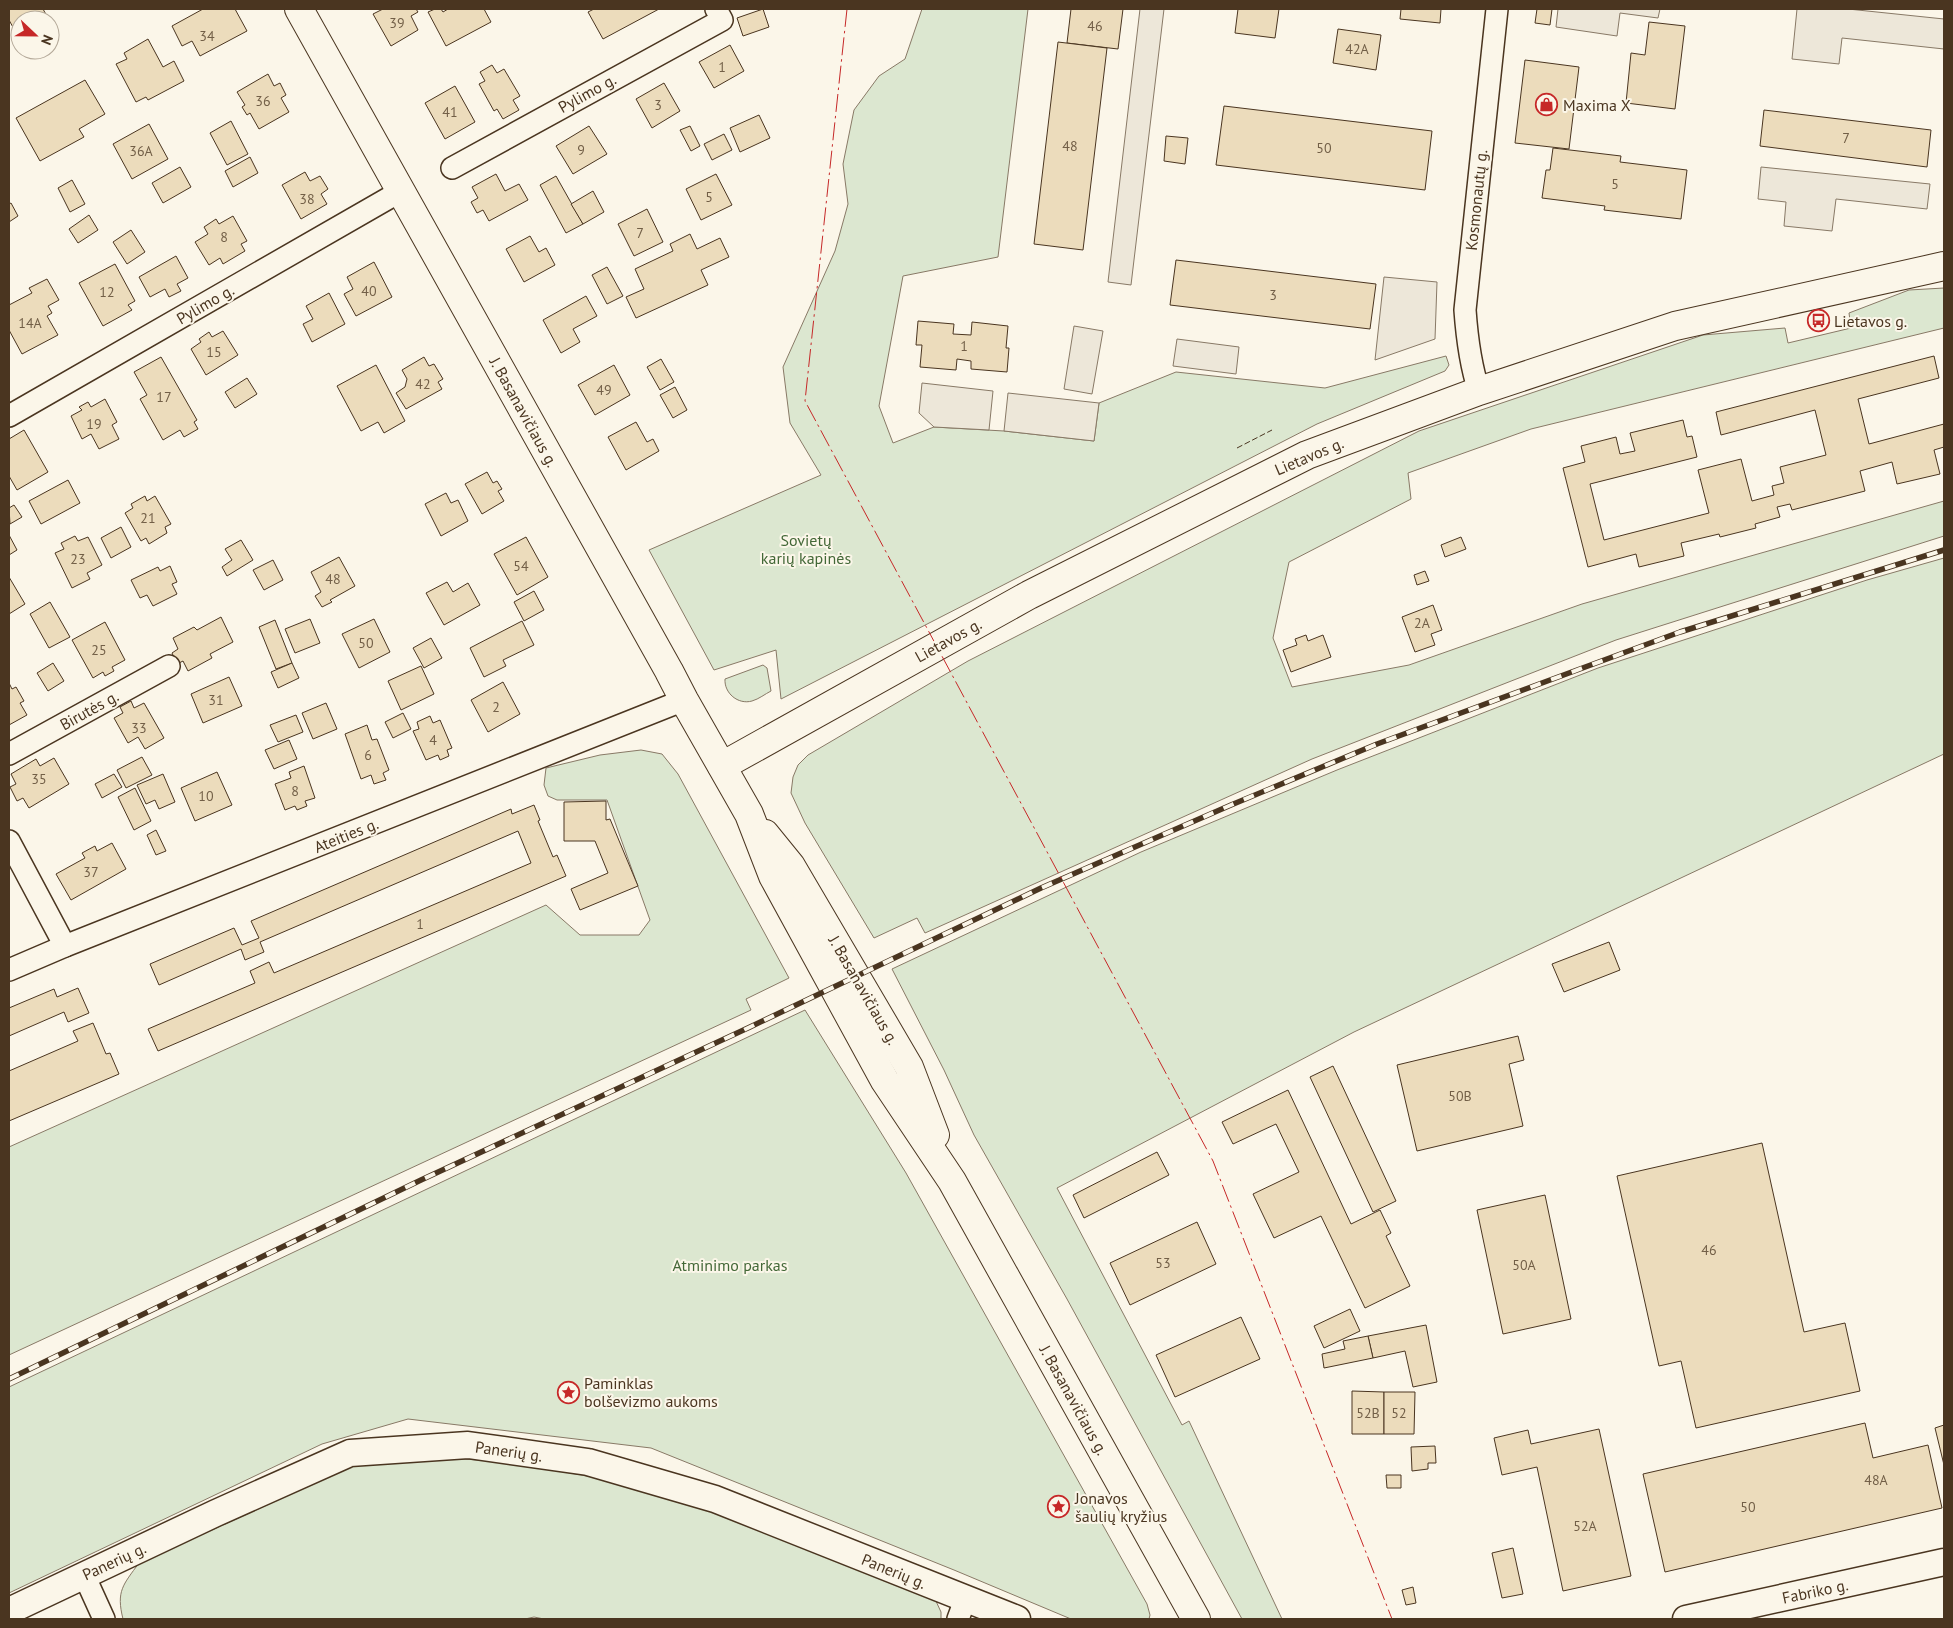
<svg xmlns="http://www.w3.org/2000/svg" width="1953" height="1628" viewBox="0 0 1953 1628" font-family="'PT Sans',sans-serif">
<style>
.green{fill:#dce7d0;stroke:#887966}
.parking{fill:#ede7d9;stroke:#887966}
.building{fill:#ecdcbc;stroke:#4a3520}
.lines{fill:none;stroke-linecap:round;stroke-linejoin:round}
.minor-casing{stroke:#4a3520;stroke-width:24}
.tertiary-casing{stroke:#4a3520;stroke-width:29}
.secondary-casing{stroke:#4a3520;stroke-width:30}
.minor{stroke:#fbf6e9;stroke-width:21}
.tertiary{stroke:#fbf6e9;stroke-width:26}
.secondary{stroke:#fbf6e9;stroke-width:28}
.rail-casing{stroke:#4a3520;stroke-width:5.5}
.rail{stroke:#fbf6e9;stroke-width:4;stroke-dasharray:11;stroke-linecap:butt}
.fence{stroke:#4a3520;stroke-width:1;stroke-dasharray:6 2.5;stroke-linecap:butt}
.power{stroke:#c62828;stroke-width:1;stroke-dasharray:18 4 2.5 4;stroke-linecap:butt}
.labels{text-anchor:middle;stroke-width:4;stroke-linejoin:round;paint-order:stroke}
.number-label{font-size:14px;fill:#725f47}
.street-label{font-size:16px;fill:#4a3520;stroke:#fbf6e9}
.poi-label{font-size:16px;fill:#4a3520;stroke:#fbf6e9;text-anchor:start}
.park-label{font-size:16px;fill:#436837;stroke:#fbf6e9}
</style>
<rect width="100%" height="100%" fill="#fbf6e9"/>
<g class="green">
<polygon points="922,9 1028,9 998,257 903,276 879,406 893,443 934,427 1004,431 1094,441 1099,403 1176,372 1325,388 1446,356 1449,365 1445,371 1317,424 781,699 776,650 714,670 649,550 821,475 790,423 783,367 835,251 848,204 843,164 854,110 879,76 905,59"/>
<polygon points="1944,288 1944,328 1531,429 1408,473 1411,499 1289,562 1273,638 1292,687 1409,665 1582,604 1944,501 1944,536 1616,640 1312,759 925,933 917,918 874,938 805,823 791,793 793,777 798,765 808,755 968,661 1419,431 1703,335 1785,328 1788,343 1851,328 1849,313 1909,290"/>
<polygon points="1944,558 1944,754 1354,1032 1057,1188 1182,1425 1189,1421 1282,1619 1242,1619 1067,1299 974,1135 944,1070 892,969 1141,852 1337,770 1598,668 1867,580"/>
<path d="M763,665L767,668L771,691C765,694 759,699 752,701C738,705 724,693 725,679Z"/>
<polygon points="641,750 662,754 678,774 789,978 746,999 751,1010 9,1355 9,1147 546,905 580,935 639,935 650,920 607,800 557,800 548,796 544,785 546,768 600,755"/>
<polygon points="805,1010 906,1173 1147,1604 1150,1615 1149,1619 1071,1619 954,1570 651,1448 408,1419 322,1444 9,1593 9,1387"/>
<path d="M449,1458L507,1462L628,1483L724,1514L935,1599L941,1612V1619H544L534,1617L525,1619H123C116,1591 123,1585 139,1563L355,1465Z"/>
</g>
<g class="parking">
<polygon points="1140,9 1164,9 1131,285 1108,282"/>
<polygon points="1558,9 1660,9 1658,18 1620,13 1617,36 1556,27"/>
<polygon points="1797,9 1848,9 1944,19 1944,49 1842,38 1839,64 1792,59"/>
<polygon points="1761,167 1930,184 1927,209 1836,199 1832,231 1784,226 1786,202 1758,199"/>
<polygon points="1384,277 1437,282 1435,339 1375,360"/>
<polygon points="1074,326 1103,331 1092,394 1064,389"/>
<polygon points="1177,339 1239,347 1236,374 1173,366"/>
<polygon points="922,383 993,391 989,430 934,427 919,413"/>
<polygon points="1008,393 1099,403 1094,441 1004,431"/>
</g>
<g class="building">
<polygon points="9,9 43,9 49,20 20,20 20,40 9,20"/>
<polygon points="203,9 235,9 247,31 200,56 192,41 182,46 172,26"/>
<polygon points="383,9 416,9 418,12 411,16 418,30 391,46 373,14"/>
<polygon points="435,9 441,9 443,12 448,9 484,9 491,22 446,46 428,12"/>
<polygon points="594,9 659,9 603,39 588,12"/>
<polygon points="763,9 769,27 743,36 737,18"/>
<polygon points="1071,9 1123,9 1118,49 1067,43"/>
<polygon points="1238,9 1279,9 1275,38 1235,33"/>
<polygon points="1401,9 1441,9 1440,23 1400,19"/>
<polygon points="1537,9 1552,9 1550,25 1535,23"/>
<polygon points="1649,22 1685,26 1675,109 1626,103 1631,53 1645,55"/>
<polygon points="1338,29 1381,35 1376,70 1333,63"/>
<polygon points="148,39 163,67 174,61 184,81 148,100 146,97 136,102 116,64 127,59 124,53"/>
<polygon points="1058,42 1107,48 1083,250 1034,244"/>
<polygon points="730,45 744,71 714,88 699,62"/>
<polygon points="1525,60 1579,67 1569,149 1515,143"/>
<polygon points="492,65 497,73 504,69 520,96 513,100 519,110 503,119 497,109 494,111 479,84 485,81 480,72"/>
<polygon points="268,74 274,86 280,83 286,95 281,98 289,112 259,129 250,113 247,115 242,107 245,105 237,92"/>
<polygon points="85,80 105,114 79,129 84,137 40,161 16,118"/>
<polygon points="664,83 680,111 652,128 636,99"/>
<polygon points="455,86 475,122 445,139 425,103"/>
<polygon points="1224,106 1432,131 1425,190 1216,165"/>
<polygon points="1764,110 1931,130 1927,167 1760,146"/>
<polygon points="759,115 770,138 740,152 730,128"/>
<polygon points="231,121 248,154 227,165 210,133"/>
<polygon points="149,124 168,159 132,179 113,144"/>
<polygon points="589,126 607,154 573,174 556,146"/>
<polygon points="690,126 700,146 691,151 680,130"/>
<polygon points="724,134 732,150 712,160 704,144"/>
<polygon points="1166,136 1188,138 1185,164 1164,161"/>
<polygon points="1553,148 1621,156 1620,162 1687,170 1681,219 1604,210 1605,206 1542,198 1546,170 1550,170"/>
<polygon points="250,157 258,173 233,187 225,171"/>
<polygon points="180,167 191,187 163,203 152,183"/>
<polygon points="305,172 310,181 320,176 328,189 321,194 327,204 301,219 282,185"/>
<polygon points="496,174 505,191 519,184 528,200 489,221 483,210 477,213 471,202 478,198 472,187"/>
<polygon points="716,174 732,205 701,220 686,189"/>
<polygon points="556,176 583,224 566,233 540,185"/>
<polygon points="72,180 85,204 70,212 58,188"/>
<polygon points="593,191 604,212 583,224 571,204"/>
<polygon points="11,203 18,216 9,222 9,204"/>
<polygon points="647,209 663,242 634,256 618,224"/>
<polygon points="89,215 98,230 78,243 69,229"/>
<polygon points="233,216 247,241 241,244 245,251 223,264 220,258 209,265 195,242 208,234 204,227 216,219 219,224"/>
<polygon points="131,230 145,252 127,264 113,242"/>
<polygon points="690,234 697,249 720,238 729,257 701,270 708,285 636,318 626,297 644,289 635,269 673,251 670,244"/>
<polygon points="530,236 539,252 546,248 555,265 524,282 506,249"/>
<polygon points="176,256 188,278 177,284 181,291 169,297 165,289 150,297 139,277"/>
<polygon points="1176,260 1376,284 1370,329 1170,305"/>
<polygon points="374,262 392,297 356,316 344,294 353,289 347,277"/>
<polygon points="115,264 135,301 128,305 132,310 103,326 79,283"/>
<polygon points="607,267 623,296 607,304 592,275"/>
<polygon points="47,279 59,300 48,306 52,313 47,316 58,335 22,354 9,330 9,305 32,293 29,288"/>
<polygon points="329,293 345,324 312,342 303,324 313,319 306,306"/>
<polygon points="586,296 597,316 573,329 580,342 561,353 543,320"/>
<polygon points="918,321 954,324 953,334 971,335 972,322 1008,326 1006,348 1009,348 1007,372 971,369 971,361 957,359 956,370 920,367 922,345 916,345"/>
<polygon points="223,331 238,355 206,375 191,349 201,342 199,339 209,332 212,337"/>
<polygon points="1934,356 1939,378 1858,399 1869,444 1944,424 1944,447 1934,450 1940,474 1897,484 1892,462 1860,471 1865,491 1792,510 1790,504 1777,507 1780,517 1755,524 1756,528 1720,537 1719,534 1681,543 1684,556 1639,567 1636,554 1588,567 1563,468 1585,462 1581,446 1616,437 1620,454 1635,451 1630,433 1683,420 1687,437 1692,436 1697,457 1590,484 1604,540 1709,513 1698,470 1741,459 1752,501 1774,495 1772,486 1784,483 1780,467 1826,455 1815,410 1721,435 1716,412"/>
<polygon points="161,357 197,420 194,422 198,429 184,437 180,430 163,440 140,399 147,395 134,372"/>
<polygon points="424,357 429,366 434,364 443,379 438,382 442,389 406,409 396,393 405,387 407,379 402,370"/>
<polygon points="661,359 674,382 660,390 647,367"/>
<polygon points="376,365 405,421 384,433 378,422 361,431 337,386"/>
<polygon points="614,365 630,395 595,415 578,385"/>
<polygon points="247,378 257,394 235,408 225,392"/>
<polygon points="675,387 687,410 673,418 660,395"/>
<polygon points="105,399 117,422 112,425 119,439 99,449 91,434 82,439 71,416 82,410 79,407 88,402 91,407"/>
<polygon points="636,422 647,442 653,439 659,451 626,470 608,437"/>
<polygon points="24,430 48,472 17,490 9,476 9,439"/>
<polygon points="487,472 493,483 497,481 502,489 498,491 504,501 482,514 465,484"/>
<polygon points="68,480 80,503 41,524 29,501"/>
<polygon points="446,493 451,503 458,500 468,521 441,536 425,504"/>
<polygon points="145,496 147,501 155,496 171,524 165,527 167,533 149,544 146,538 141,541 125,513 133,508 131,504"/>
<polygon points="14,505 22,517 10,524 9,508"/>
<polygon points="121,527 131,547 111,558 101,538"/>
<polygon points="9,535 17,550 9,555"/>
<polygon points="75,536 78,541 88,537 102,565 87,573 90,579 72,588 55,553 64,549 61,543"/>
<polygon points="526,537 548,577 517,595 494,554"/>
<polygon points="1461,537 1466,549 1445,557 1441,545"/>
<polygon points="241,540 253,560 227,576 222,567 232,560 225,549"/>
<polygon points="339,557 355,586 330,600 332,602 322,607 315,596 321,592 311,572"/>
<polygon points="273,560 283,580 264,590 253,570"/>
<polygon points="170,566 177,582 172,584 177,594 153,606 147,595 140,598 131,580 158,567 160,571"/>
<polygon points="1425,571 1429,581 1417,585 1414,575"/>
<polygon points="9,577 25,604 9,614"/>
<polygon points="447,582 453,592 468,583 480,605 444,625 426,593"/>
<polygon points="534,591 544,610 524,621 514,602"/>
<polygon points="50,602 70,637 49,648 30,614"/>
<polygon points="1433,605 1442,630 1431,634 1435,645 1415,652 1402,617"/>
<polygon points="221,617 233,642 210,654 212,658 188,671 183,661 177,664 172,653 178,649 173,638 194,627 197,630"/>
<polygon points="310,619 320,643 295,653 285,629"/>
<polygon points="374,619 390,652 359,668 342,634"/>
<polygon points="275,620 292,663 276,669 259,627"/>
<polygon points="522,621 534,645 503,660 506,666 484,677 470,648"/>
<polygon points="105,622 125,660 112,667 114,671 105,676 103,672 93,678 72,640"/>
<polygon points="1306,635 1308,641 1323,635 1331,657 1291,672 1283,650 1297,645 1295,639"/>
<polygon points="431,638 442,658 424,668 413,648"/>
<polygon points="53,663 64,681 48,691 37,673"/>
<polygon points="292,663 299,678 278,688 271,672"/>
<polygon points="421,666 434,694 401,710 388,681"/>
<polygon points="229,677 242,706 203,723 191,694"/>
<polygon points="503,682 520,714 488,732 471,700"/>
<polygon points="9,683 12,689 16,687 24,701 20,703 27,715 9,725"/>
<polygon points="131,701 134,708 144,703 164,738 145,749 138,737 128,743 114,718 123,713 120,707"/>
<polygon points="326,703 337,729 313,739 302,713"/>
<polygon points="403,713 411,729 393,738 385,722"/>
<polygon points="296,715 303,732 278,742 270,725"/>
<polygon points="430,716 433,723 440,720 452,748 447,750 449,756 440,760 438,755 426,760 413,731 419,729 417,722"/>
<polygon points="367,725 372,740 377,739 389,770 383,773 386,780 374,784 371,775 361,779 345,734"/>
<polygon points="289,740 297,759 274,769 265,750"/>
<polygon points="142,757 152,775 126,788 117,770"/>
<polygon points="54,758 69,784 29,808 23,798 17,801 10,787 16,784 11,774 36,759 40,766"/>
<polygon points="304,766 315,798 305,801 307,806 297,810 295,806 285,810 275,784 291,778 289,772"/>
<polygon points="217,772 232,805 195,821 181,788"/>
<polygon points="114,774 122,787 102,798 95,784"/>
<polygon points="163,774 175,802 159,809 155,800 146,804 137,785"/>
<polygon points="135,788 151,821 134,830 118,797"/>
<polygon points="606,801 606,820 610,819 638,886 580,910 571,889 608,873 595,841 564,841 564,802"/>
<polygon points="534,805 540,820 538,821 553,857 557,855 566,876 158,1051 148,1029 255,983 250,971 269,962 274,973 531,863 518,831 260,942 264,952 245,960 241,949 159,985 150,964 234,928 242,945 259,938 251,921 511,809 512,814"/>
<polygon points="156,830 166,851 156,855 147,835"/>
<polygon points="112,843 126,869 71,900 56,874 85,858 82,853 95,846 97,851"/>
<polygon points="1609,942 1620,970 1564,992 1552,964"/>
<polygon points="78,988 89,1013 68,1022 64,1012 9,1036 9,1008 54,989 57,997"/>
<polygon points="93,1023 106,1054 110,1053 119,1074 9,1121 9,1071 78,1041 73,1031"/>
<polygon points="1518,1036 1524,1060 1509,1064 1523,1126 1417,1151 1397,1065"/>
<polygon points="1333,1066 1396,1201 1373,1212 1310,1077"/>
<polygon points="1288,1090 1351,1224 1380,1210 1391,1233 1386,1236 1410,1286 1365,1308 1321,1216 1274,1238 1253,1194 1299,1172 1276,1124 1233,1144 1222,1122"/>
<polygon points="1762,1143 1804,1332 1845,1323 1860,1391 1696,1428 1681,1361 1659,1366 1617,1176"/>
<polygon points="1157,1152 1169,1175 1084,1218 1073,1195"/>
<polygon points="1545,1195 1571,1319 1503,1334 1477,1210"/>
<polygon points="1197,1222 1216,1264 1130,1305 1110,1263"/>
<polygon points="1350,1309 1360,1331 1324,1348 1314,1326"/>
<polygon points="1241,1317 1260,1359 1175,1397 1156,1355"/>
<polygon points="1426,1325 1437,1382 1413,1387 1405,1351 1373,1358 1368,1336"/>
<polygon points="1368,1336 1373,1358 1324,1368 1322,1354 1345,1349 1343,1341"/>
<polygon points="1352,1391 1384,1392 1384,1434 1352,1434"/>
<polygon points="1384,1392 1415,1392 1414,1434 1384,1434"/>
<polygon points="1865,1423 1873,1458 1928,1445 1942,1508 1665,1572 1643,1474"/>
<polygon points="1944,1425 1944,1465 1935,1428"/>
<polygon points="1599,1429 1631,1576 1563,1591 1537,1467 1502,1475 1494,1438 1528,1430 1531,1444"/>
<polygon points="1435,1446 1436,1463 1428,1463 1428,1469 1412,1471 1411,1447"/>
<polygon points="1386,1475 1401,1475 1401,1488 1387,1488"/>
<polygon points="1513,1548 1523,1594 1502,1598 1492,1553"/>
<polygon points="1413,1587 1416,1603 1406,1605 1402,1590"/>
</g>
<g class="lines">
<defs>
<g id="minor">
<polyline points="452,168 722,20 716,9"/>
<path d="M1479,391C1470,364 1467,338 1465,310L1497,9"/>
<polyline points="9,416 401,191"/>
<polyline points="9,754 169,666"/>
<polyline points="9,841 65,946"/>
<polyline points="9,970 65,946 684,700"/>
<polyline points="84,1575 104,1619"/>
<polyline points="958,1619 965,1600"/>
</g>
<g id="tertiary">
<polyline points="9,1611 216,1513 350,1453 468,1445 588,1462 715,1499 1017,1619"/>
<polyline points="1686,1619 1944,1562"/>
</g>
<g id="secondary">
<polyline points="299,9 669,671 684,700 749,814 773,876 885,1081 952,1181 1196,1619"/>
<polyline points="722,766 1029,595 1307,455 1479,391 1675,326 1944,266"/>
<polyline points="765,834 791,866 909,1067 935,1135"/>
</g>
</defs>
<use href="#minor" class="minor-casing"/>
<use href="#tertiary" class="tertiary-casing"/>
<use href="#secondary" class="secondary-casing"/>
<use href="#minor" class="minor"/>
<use href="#tertiary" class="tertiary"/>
<use href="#secondary" class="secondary"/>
<defs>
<polyline id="rail" points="9,1379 421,1180 750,1027 1041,888 1231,805 1377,744 1680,632 1944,550"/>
</defs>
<use href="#rail" class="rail-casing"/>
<use href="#rail" class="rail"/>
<polyline class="fence" points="1237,448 1272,430"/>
<polyline class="power" points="847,9 805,401 1213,1161 1392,1619"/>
</g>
<defs>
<symbol id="shop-ring" viewBox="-11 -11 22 22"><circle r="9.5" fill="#fbf6e9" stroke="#c62828" stroke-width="1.5"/><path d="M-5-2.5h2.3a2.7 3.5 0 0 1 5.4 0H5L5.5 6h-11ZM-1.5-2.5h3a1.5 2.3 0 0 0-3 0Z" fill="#c62828"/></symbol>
<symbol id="bus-ring" viewBox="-11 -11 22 22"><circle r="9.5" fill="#fbf6e9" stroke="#c62828" stroke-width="1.5"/><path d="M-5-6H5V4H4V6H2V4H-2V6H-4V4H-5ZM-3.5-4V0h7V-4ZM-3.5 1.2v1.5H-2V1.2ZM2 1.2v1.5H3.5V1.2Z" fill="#c62828"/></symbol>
<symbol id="sight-ring" viewBox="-11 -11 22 22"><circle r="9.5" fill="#fbf6e9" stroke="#c62828" stroke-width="1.5"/><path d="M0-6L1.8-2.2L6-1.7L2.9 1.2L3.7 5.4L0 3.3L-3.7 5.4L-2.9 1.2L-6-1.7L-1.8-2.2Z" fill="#c62828"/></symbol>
</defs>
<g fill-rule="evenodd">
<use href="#shop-ring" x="1534" y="92" width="25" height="25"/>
<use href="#bus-ring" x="1806" y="308" width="25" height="25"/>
<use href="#sight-ring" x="556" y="1380" width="25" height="25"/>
<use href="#sight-ring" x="1046" y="1494" width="25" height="25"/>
</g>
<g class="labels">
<g class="number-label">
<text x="397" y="28">39</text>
<text x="1095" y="31">46</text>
<text x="207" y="41">34</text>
<text x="1357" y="54">42A</text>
<text x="722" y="72">1</text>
<text x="263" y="106">36</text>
<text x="658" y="110">3</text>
<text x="450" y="117">41</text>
<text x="1846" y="143">7</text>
<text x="1070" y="151">48</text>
<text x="1324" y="153">50</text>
<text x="581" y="155">9</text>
<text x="141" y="156">36A</text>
<text x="1615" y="189">5</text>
<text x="709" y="202">5</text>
<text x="307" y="204">38</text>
<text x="640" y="238">7</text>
<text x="224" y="242">8</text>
<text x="369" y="296">40</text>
<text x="107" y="297">12</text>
<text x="1273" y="300">3</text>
<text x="30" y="328">14A</text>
<text x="964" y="351">1</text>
<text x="214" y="357">15</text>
<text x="423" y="389">42</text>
<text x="604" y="395">49</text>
<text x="164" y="402">17</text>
<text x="94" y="429">19</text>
<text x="148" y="523">21</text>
<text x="78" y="564">23</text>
<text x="521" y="571">54</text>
<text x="333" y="584">48</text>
<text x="1422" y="628">2A</text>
<text x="366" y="648">50</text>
<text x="99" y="655">25</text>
<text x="216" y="705">31</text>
<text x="496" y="712">2</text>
<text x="139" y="733">33</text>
<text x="433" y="745">4</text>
<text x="368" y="760">6</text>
<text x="39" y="784">35</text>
<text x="295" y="796">8</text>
<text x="206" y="801">10</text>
<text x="91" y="877">37</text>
<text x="420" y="929">1</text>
<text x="1460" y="1101">50B</text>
<text x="1709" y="1255">46</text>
<text x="1163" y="1268">53</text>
<text x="1524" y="1270">50A</text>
<text x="1368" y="1418">52B</text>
<text x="1399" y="1418">52</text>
<text x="1876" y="1485">48A</text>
<text x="1748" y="1512">50</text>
<text x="1585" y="1531">52A</text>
</g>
<g class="street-label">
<text transform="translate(587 93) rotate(-29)" y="6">Pylimo g.</text>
<text transform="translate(1476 200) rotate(-84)" y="6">Kosmonautų g.</text>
<text transform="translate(205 304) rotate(-30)" y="6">Pylimo g.</text>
<text transform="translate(524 412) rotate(61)" y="6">J. Basanavičiaus g.</text>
<text transform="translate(1309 456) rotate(-23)" y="6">Lietavos g.</text>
<text transform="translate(948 640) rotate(-29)" y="6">Lietavos g.</text>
<text transform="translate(89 710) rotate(-29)" y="6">Birutės g.</text>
<text transform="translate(346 835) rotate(-22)" y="6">Ateities g.</text>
<text transform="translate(864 990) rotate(60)" y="6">J. Basanavičiaus g.</text>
<text transform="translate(1074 1400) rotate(61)" y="6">J. Basanavičiaus g.</text>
<text transform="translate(509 1451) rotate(8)" y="6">Panerių g.</text>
<text transform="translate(114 1561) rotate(-25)" y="6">Panerių g.</text>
<text transform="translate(894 1571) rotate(22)" y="6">Panerių g.</text>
<text transform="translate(1815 1591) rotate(-12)" y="6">Fabriko g.</text>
</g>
<g class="poi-label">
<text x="1563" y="111">Maxima X</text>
<text x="1834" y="327">Lietavos g.</text>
<text x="584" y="1389">Paminklas<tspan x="584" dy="18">bolševizmo aukoms</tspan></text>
<text x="1075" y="1504">Jonavos<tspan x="1075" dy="18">šaulių kryžius</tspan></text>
</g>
<g class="park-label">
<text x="806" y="546">Sovietų<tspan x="806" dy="18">karių kapinės</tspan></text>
<text x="730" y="1271">Atminimo parkas</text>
</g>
</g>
<rect width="1953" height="1628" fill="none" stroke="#4a3520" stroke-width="20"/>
<g transform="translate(35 35) rotate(112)"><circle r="24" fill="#fbf6e9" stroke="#b4a999"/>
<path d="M0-4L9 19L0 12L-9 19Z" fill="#c62828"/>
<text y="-8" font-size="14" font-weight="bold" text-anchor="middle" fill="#4a3520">N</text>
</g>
</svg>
